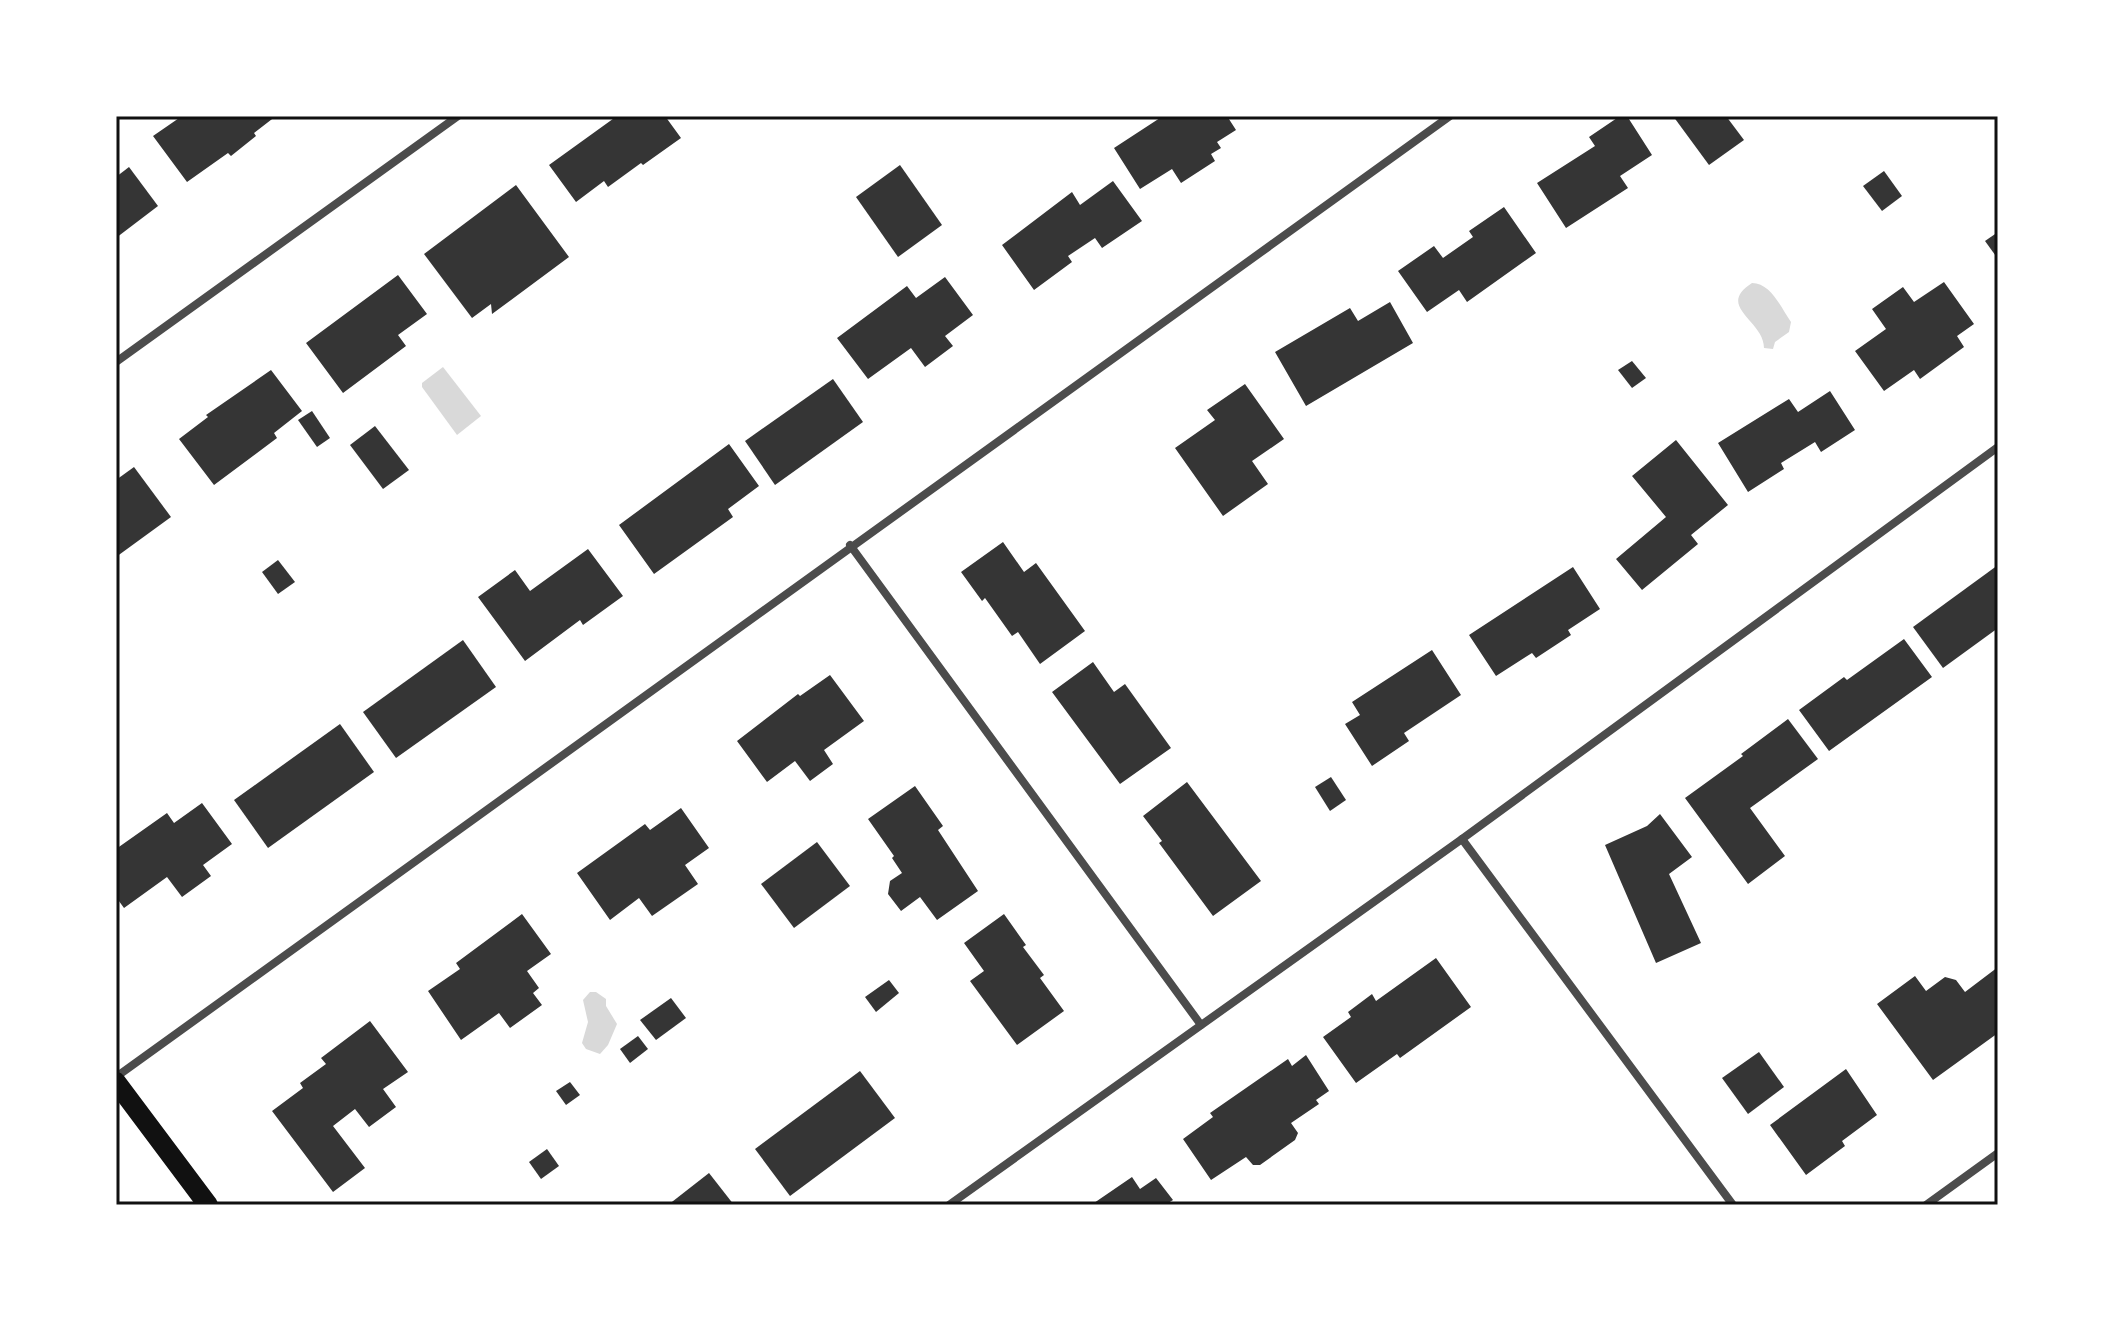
<svg xmlns="http://www.w3.org/2000/svg" width="2114" height="1321" viewBox="0 0 2114 1321" font-family="'Noto Sans',sans-serif">
<style>
.water{fill:#d9d9d9}
.building{fill:#353535}
.lines{fill:none;stroke-linecap:round;stroke-linejoin:round}
.minor{stroke:#4c4c4c;stroke-width:8}
.primary{stroke:#111;stroke-width:20}
.neatline{fill:none;stroke:#111;stroke-width:3}
</style>
<rect width="100%" height="100%" fill="#fff"/>
<g class="water">
<path d="M1752,283C1771,283 1781,308 1791,322L1789,332L1775,342L1773,349L1764,348C1764,320 1715,307 1752,283Z"/>
<polygon points="443,367 481,416 457,435 422,387 422,383"/>
<polygon points="590,992 596,992 606,999 606,1006 617,1024 608,1045 600,1054 586,1049 582,1043 588,1022 583,1000"/>
</g>
<g class="building">
<polygon points="182,116 276,116 254,133 256,136 231,156 228,153 187,182 153,136"/>
<polygon points="617,116 665,116 681,138 643,165 641,163 608,187 604,181 576,202 549,165"/>
<polygon points="1163,116 1227,116 1236,130 1217,142 1221,148 1211,154 1215,161 1181,183 1172,169 1140,189 1114,148"/>
<polygon points="1620,116 1627,116 1652,155 1620,176 1628,188 1566,228 1537,183 1595,146 1589,137"/>
<polygon points="1673,116 1726,116 1744,140 1709,165"/>
<polygon points="900,165 942,225 898,257 856,197"/>
<polygon points="129,167 158,206 116,238 116,177"/>
<polygon points="1884,171 1902,196 1882,211 1863,186"/>
<polygon points="1113,181 1142,221 1102,248 1095,238 1068,256 1072,262 1034,290 1002,245 1072,192 1080,205"/>
<polygon points="516,185 569,257 492,314 491,304 472,318 424,254"/>
<polygon points="1504,207 1536,253 1467,302 1459,290 1427,312 1398,271 1434,246 1443,258 1473,237 1469,231"/>
<polygon points="1998,232 1998,259 1985,241"/>
<polygon points="398,275 427,314 398,335 406,346 343,393 306,343"/>
<polygon points="945,277 973,315 945,336 953,346 925,367 911,348 868,379 837,338 907,286 916,298"/>
<polygon points="1944,282 1974,324 1957,336 1964,347 1920,379 1914,370 1884,391 1855,351 1886,329 1872,309 1903,287 1914,302"/>
<polygon points="1390,302 1413,343 1306,406 1275,352 1350,308 1358,321"/>
<polygon points="1632,361 1646,378 1632,388 1618,370"/>
<polygon points="271,370 302,411 274,433 277,438 214,485 179,439 208,417 206,415"/>
<polygon points="833,379 863,422 775,485 745,441"/>
<polygon points="1245,384 1284,439 1252,461 1268,484 1223,516 1175,448 1215,420 1207,410"/>
<polygon points="1830,391 1855,430 1821,452 1815,442 1781,463 1784,469 1748,492 1718,443 1789,399 1798,412"/>
<polygon points="312,411 330,438 317,447 298,420"/>
<polygon points="375,426 409,470 383,489 350,445"/>
<polygon points="1676,440 1728,505 1691,535 1698,544 1642,590 1616,559 1666,517 1632,476"/>
<polygon points="729,444 759,486 728,509 733,517 654,574 619,525"/>
<polygon points="134,467 171,517 116,557 116,480"/>
<polygon points="1003,542 1024,572 1036,563 1085,631 1040,664 1018,632 1012,636 985,598 982,601 961,572"/>
<polygon points="588,549 623,596 583,625 580,620 525,661 478,597 515,570 530,591"/>
<polygon points="278,560 295,582 278,594 262,572"/>
<polygon points="1998,565 1998,628 1943,668 1913,627"/>
<polygon points="1573,567 1600,609 1568,630 1571,635 1536,658 1532,653 1496,676 1469,635"/>
<polygon points="1904,639 1932,677 1829,751 1799,710 1844,677 1847,680"/>
<polygon points="463,640 496,687 396,758 363,712"/>
<polygon points="1432,650 1461,695 1404,733 1409,741 1372,766 1345,724 1360,715 1352,702"/>
<polygon points="1093,662 1114,692 1125,684 1171,748 1120,784 1052,692"/>
<polygon points="830,675 864,721 824,750 833,764 810,781 795,761 767,782 737,741 798,694 800,696"/>
<polygon points="1788,719 1818,759 1750,808 1785,856 1748,884 1685,798 1743,756 1741,754"/>
<polygon points="340,724 374,772 268,848 234,800"/>
<polygon points="1331,777 1346,800 1330,811 1315,787"/>
<polygon points="1187,782 1261,881 1213,916 1159,843 1162,841 1143,816"/>
<polygon points="915,786 943,826 938,830 978,891 937,920 920,897 901,911 888,894 890,881 902,873 892,858 894,856 868,819"/>
<polygon points="202,803 232,844 203,865 211,876 182,897 167,877 124,908 116,897 116,849 167,813 174,823"/>
<polygon points="681,808 709,848 685,865 698,884 652,916 639,898 610,920 577,873 645,824 650,830"/>
<polygon points="1660,814 1692,857 1669,874 1701,943 1656,963 1605,845 1647,826"/>
<polygon points="817,842 850,886 794,928 761,884"/>
<polygon points="522,914 551,954 527,971 539,988 533,993 542,1005 510,1028 499,1013 461,1040 428,991 460,969 456,963"/>
<polygon points="1004,914 1026,945 1023,947 1044,975 1040,978 1064,1011 1017,1045 970,981 984,971 964,943"/>
<polygon points="1436,958 1471,1007 1400,1058 1397,1054 1356,1083 1323,1037 1351,1017 1348,1012 1372,994 1376,1001"/>
<polygon points="1998,967 1998,1033 1933,1080 1877,1004 1915,976 1926,991 1945,977 1956,980 1965,992"/>
<polygon points="889,980 899,993 876,1012 865,997"/>
<polygon points="671,998 686,1018 656,1040 640,1020"/>
<polygon points="370,1021 408,1072 383,1089 396,1107 369,1127 355,1109 333,1126 365,1168 333,1192 272,1111 303,1088 300,1083 326,1064 321,1058"/>
<polygon points="638,1036 648,1049 630,1063 620,1049"/>
<polygon points="1759,1052 1784,1087 1748,1114 1722,1078"/>
<polygon points="1306,1055 1329,1091 1316,1100 1319,1104 1291,1123 1298,1133 1295,1140 1260,1165 1253,1165 1246,1157 1211,1180 1183,1139 1213,1117 1210,1113 1288,1059 1292,1066"/>
<polygon points="1846,1069 1877,1115 1842,1141 1845,1146 1806,1175 1770,1125"/>
<polygon points="860,1071 895,1118 790,1196 755,1149"/>
<polygon points="570,1082 580,1095 566,1105 556,1091"/>
<polygon points="547,1149 559,1166 541,1179 529,1162"/>
<polygon points="709,1173 734,1205 668,1205"/>
<polygon points="1132,1177 1140,1189 1156,1178 1173,1200 1165,1205 1095,1205 1094,1203"/>
</g>
<g class="lines">
<g class="minor">
<polyline points="116,362 458,116"/>
<polyline points="850,545 1201,1025"/>
<polyline points="1462,839 1733,1205"/>
<polyline points="116,1077 1450,116"/>
<polyline points="949,1205 1462,839 1998,447"/>
<polyline points="1926,1205 1998,1153"/>
</g>
<polyline class="primary" points="116,1082 208,1205"/>
</g>
<rect width="2114" height="1321" fill="none" stroke="#ffffff" stroke-width="236"/>
<rect x="118" y="118" width="1878" height="1085" class="neatline"/>
</svg>
